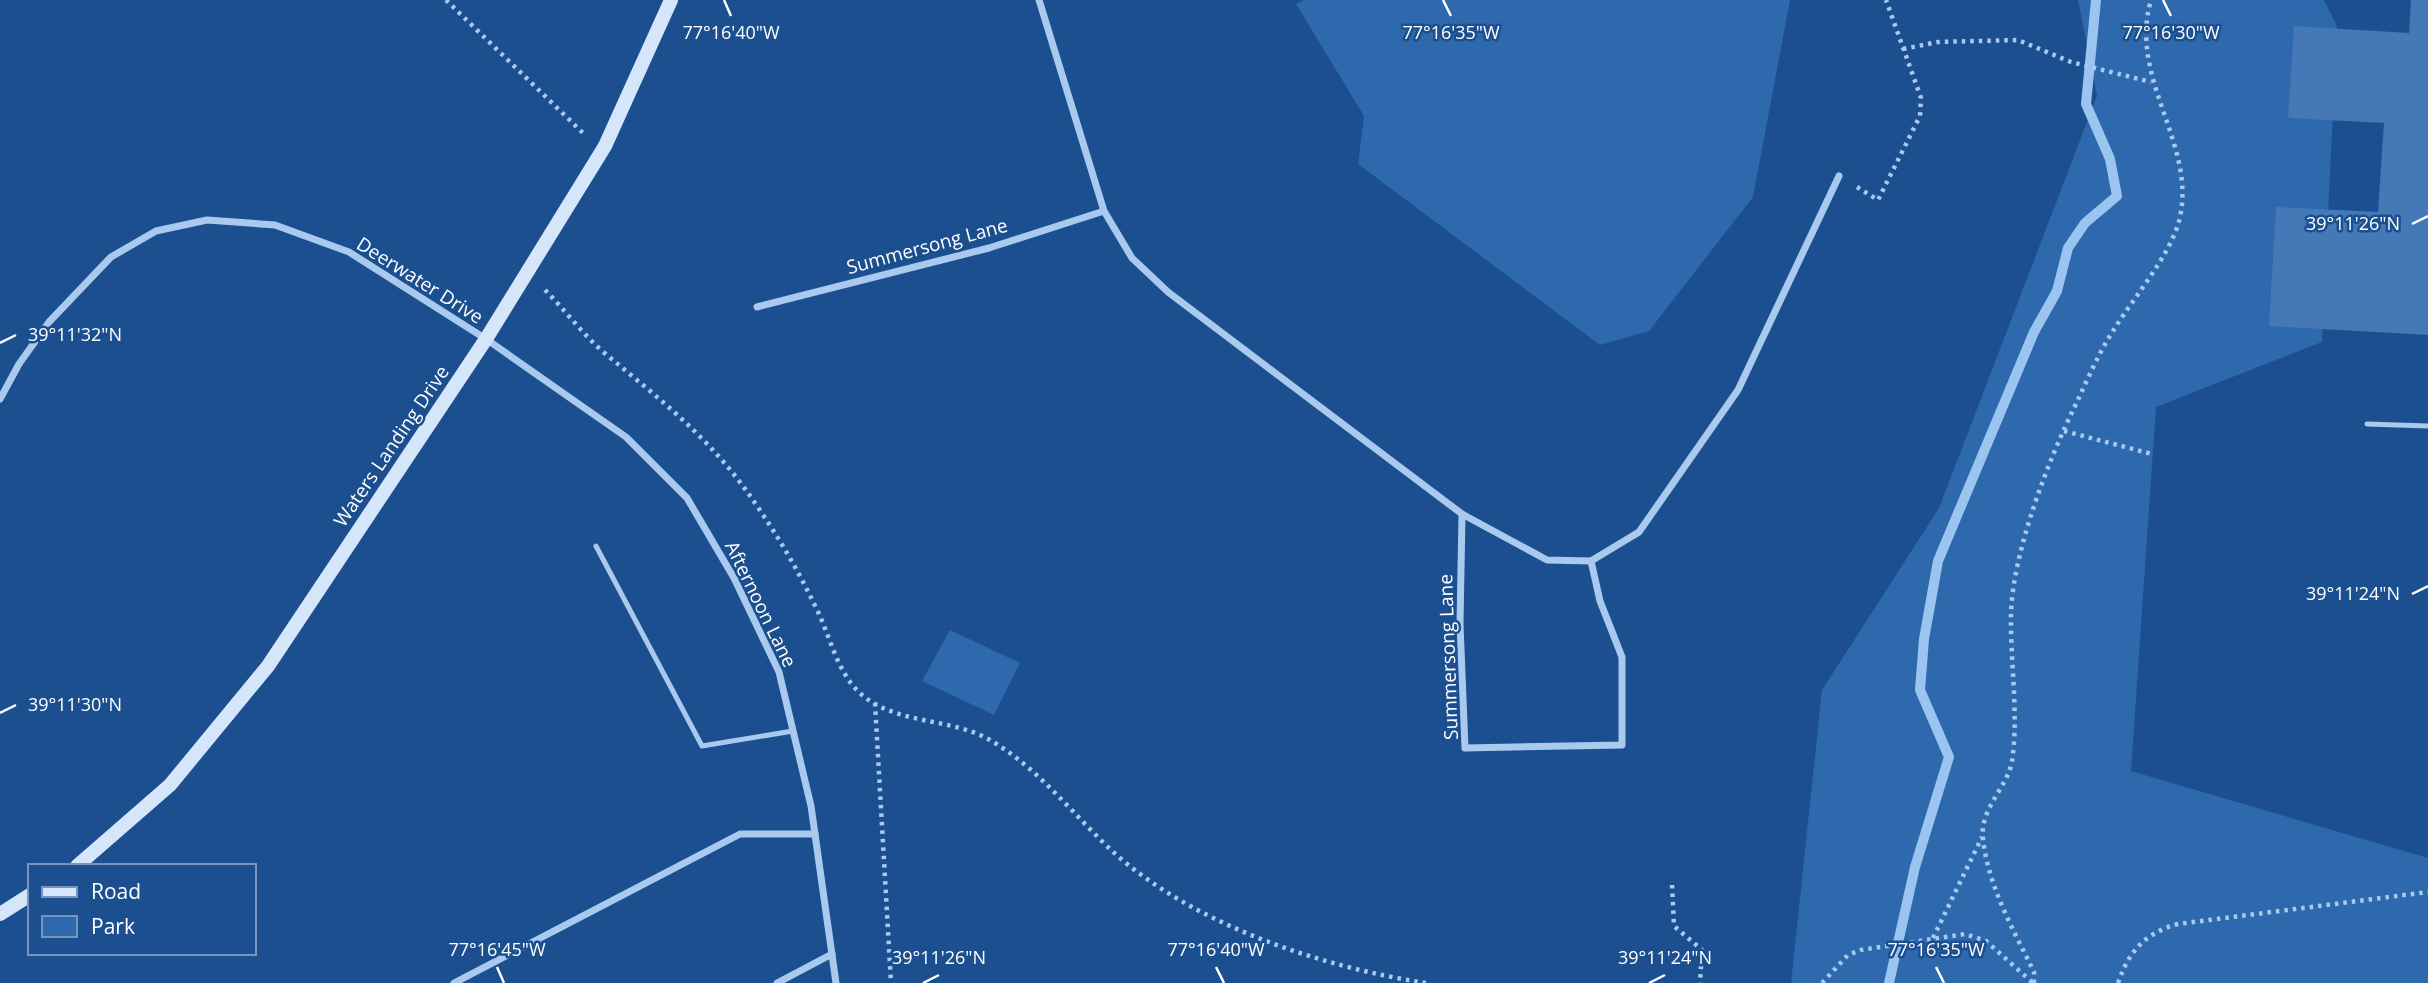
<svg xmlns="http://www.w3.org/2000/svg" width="2428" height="983" viewBox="0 0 2428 983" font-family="'Open Sans',sans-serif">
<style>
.green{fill:#2e69ad}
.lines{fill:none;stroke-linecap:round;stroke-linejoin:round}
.stream{stroke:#9cc4f0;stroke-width:10}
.building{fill:#4478b7}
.path{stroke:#a9c9ee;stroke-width:4.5;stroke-dasharray:3.5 5;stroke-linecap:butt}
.lane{stroke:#a9c9ee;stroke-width:5}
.street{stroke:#a9c9ee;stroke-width:7}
.secondary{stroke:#d6e6fa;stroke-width:14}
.ticks{fill:none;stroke:#fff;stroke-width:2.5}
.labels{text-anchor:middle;stroke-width:5;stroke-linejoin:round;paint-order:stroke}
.street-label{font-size:19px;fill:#fff;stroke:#1b4f8f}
.ticks-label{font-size:18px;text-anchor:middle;fill:#fff;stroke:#1b4f8f;stroke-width:5;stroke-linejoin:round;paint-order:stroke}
</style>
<rect width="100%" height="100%" fill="#1b4f8f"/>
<g class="green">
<polygon points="1304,0 1790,0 1753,197 1649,331 1600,345 1358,164 1364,116 1296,4"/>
<polygon points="2078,0 2324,0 2337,26 2322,342 2156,407 2131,771 2428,858 2428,983 1791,983 1822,690 1939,508 2097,96"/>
<polygon points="950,630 1020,663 994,715 922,681"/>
</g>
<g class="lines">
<polyline class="stream" points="1889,983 1915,867 1949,757 1920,690 1924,639 1938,561 2034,332 2057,291 2068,248 2085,223 2117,196 2110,159 2086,104 2096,0"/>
</g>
<polygon class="building" points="2411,0 2428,0 2428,335 2269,326 2276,207 2378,212 2384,123 2288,118 2294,26 2409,33"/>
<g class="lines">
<g class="path">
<polyline points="446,0 583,133"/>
<polyline points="1903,49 1938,42 2018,40 2071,62 2151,82"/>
<polyline points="1857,187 1878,200 1920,116 1921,98 1886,0"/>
<path d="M545,290C564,309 581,332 601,350C664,403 715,441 761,512C783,544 802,578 819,614C830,638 837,668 855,688C889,726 949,716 990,740C1038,768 1071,812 1111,850C1191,924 1321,967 1426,983"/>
<polyline points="2064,431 2152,454"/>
<polyline points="875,703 891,983"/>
<polyline points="1672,885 1674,926 1702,950 1700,983"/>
<polyline points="1933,938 1982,837"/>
<polyline points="1822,983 1848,955 1861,950 1965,934 1986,941 2033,983"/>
<path d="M2034,983V972C2014,931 1988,886 1983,839C1979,809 2008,787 2012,761C2019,716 2010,660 2011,613C2013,552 2048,461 2075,406C2087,381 2098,354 2113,331C2133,298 2172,254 2180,217C2196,143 2128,78 2151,0"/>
<path d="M2118,983C2129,951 2145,933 2178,924L2428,892"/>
</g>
<g class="lane">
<polyline points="2367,424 2428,426"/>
<polyline points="596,546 702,746 793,731"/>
</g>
<g class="street">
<polyline points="1039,0 1104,211 1132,258 1168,292 1462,514 1547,560 1591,561 1639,532 1738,390 1839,176"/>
<polyline points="757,307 989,248 1104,211"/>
<polyline points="0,399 19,364 49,322 111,257 156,231 207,220 275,225 349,252 486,339 626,437 687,498 734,578 779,672 811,806 836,983"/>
<polyline points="1462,514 1460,624 1465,748 1622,745 1622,657 1600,601 1591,561"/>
<polyline points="454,983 740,834 815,834"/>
<polyline points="777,983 832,954"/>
</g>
<g class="secondary">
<polyline points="77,866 170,785 268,666 486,339 605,146 671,0"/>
<polyline points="0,914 30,895"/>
</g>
</g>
<path class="ticks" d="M724,0L731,16M1443,0L1451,16M2163,0L2171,16M2412,224L2428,216M0,343L16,335M2412,594L2428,586M0,713L16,705M497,967L504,983M1216,967L1224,983M1936,967L1944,983M923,983L939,975M1649,983L1665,975"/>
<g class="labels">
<g class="street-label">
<text transform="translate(927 246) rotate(-15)" y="7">Summersong Lane</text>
<text transform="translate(420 280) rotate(32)" y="7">Deerwater Drive</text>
<text transform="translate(391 446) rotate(-56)" y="7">Waters Landing Drive</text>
<text transform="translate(761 604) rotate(64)" y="7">Afternoon Lane</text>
<text transform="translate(1448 657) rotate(-92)" y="7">Summersong Lane</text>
</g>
</g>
<g class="ticks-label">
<text x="731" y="39">77°16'40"W</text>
<text x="1451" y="39">77°16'35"W</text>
<text x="2171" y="39">77°16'30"W</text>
<text x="2353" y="230">39°11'26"N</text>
<text x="75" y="341">39°11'32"N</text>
<text x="2353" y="600">39°11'24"N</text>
<text x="75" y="711">39°11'30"N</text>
<text x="497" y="956">77°16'45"W</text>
<text x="1216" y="956">77°16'40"W</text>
<text x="1936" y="956">77°16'35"W</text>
<text x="939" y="964">39°11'26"N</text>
<text x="1665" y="964">39°11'24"N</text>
</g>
<rect x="28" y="864" width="228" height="91" fill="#1b4f8f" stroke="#7695bc" stroke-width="2"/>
<rect x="42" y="887" width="35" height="10" fill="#d6e6fa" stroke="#7695bc" stroke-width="2"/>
<text x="91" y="899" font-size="21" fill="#ffffff">Road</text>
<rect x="42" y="916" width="35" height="21" fill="#2e69ad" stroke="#7695bc" stroke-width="2"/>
<text x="91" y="934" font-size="21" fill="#ffffff">Park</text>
</svg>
